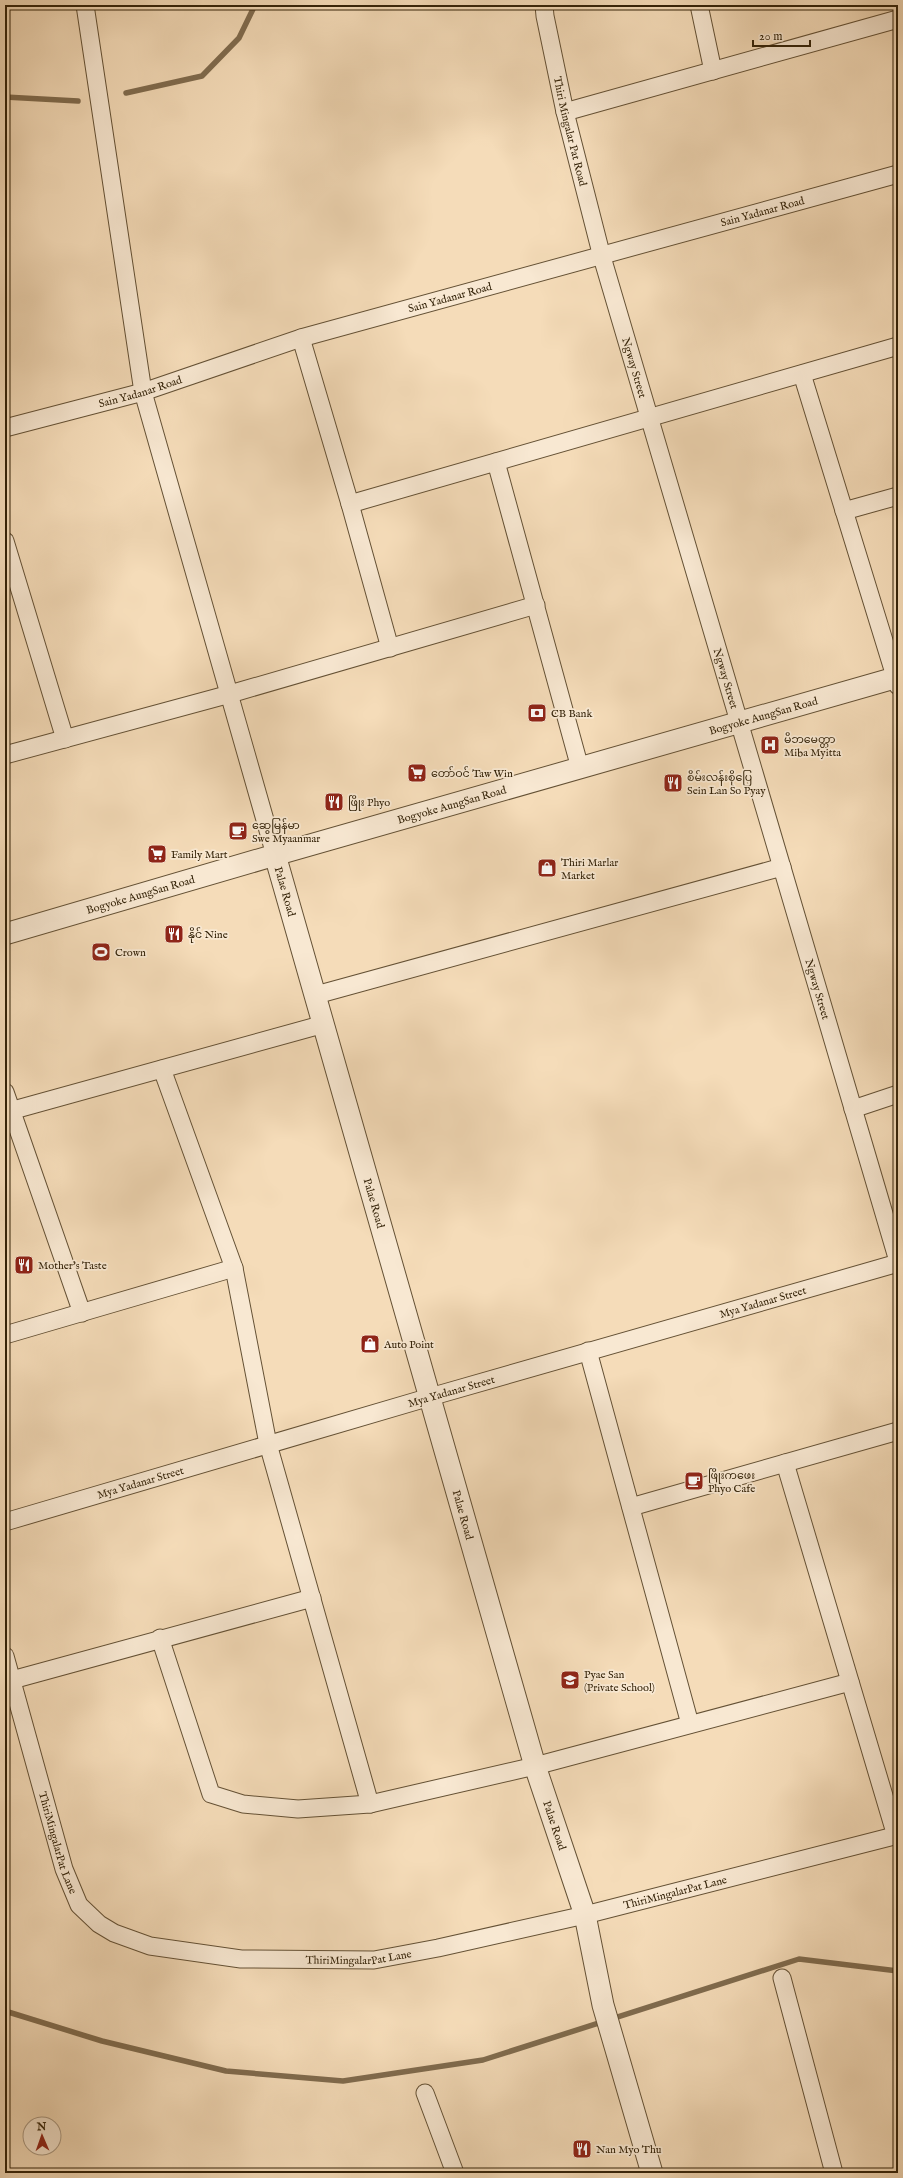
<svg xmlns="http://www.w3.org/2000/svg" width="903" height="2178" viewBox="0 0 903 2178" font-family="'IM FELL English','Noto Sans Myanmar',serif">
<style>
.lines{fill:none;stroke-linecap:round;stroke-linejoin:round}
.stream{stroke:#806c4f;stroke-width:5.5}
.minor-casing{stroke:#645135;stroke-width:19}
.tertiary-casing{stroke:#645135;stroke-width:23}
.minor{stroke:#f8e8d2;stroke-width:17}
.tertiary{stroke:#f8e8d2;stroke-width:21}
.labels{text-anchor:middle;stroke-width:3.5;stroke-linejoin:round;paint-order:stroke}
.street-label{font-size:11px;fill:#342309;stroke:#f8e8d2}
.poi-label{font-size:11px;fill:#342309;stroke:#f8e8d2;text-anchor:start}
</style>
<rect width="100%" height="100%" fill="#f5dcb9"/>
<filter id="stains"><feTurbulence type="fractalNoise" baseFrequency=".005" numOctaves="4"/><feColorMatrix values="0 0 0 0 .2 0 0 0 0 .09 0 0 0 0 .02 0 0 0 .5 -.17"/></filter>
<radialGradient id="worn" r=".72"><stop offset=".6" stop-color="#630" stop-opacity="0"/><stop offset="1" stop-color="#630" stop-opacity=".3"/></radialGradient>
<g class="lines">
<g class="stream">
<polyline points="126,93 202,76 239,38 255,5"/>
<polyline points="5,97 78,101"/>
<polyline points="5,2011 102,2041 226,2071 343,2081 483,2060 799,1959 898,1971"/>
</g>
<defs>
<g id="minor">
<polyline points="85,5 143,392 275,855"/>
<path id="s1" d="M544,5L545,16L565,112L602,257L898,1261"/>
<polyline points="699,5 713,71"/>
<polyline points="565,112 898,19"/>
<polyline points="301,338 350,504 390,648"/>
<polyline points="802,374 898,686"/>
<path id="s2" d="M5,428L143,392L301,338L898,174"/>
<polyline points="496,462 580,768"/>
<polyline points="350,504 898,346"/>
<polyline points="844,511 898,496"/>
<polyline points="5,541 65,739"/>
<polyline points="5,755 230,694 536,605"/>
<polyline points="316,995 782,867"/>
<polyline points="162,1069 234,1268 268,1444 370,1804"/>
<polyline points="5,1092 82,1313"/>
<polyline points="853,1109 898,1094"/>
<polyline points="10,1111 324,1024"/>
<polyline points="5,1335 234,1268"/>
<polyline points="588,1351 690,1724"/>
<polyline points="785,1463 896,1836"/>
<polyline points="631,1507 898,1431"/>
<path id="s3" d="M5,1522L430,1397L898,1263"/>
<polyline points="160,1638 211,1794 243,1804 298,1809 370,1804 535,1766 850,1682"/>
<path id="s4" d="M5,1656L64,1869L79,1905L99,1924L114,1933L150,1946L241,1959L374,1960L438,1948L585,1915L898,1835"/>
<polyline points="12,1680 312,1598"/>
<polyline points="782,1978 834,2173"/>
<polyline points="425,2093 455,2173"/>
</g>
<g id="tertiary">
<path id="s5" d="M275,855L535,1766L585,1915L603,2005L652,2173"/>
<path id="s6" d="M5,934L275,855L898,677"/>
</g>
</defs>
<use href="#minor" class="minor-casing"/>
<use href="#tertiary" class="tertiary-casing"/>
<use href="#minor" class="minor"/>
<use href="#tertiary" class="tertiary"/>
</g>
<defs>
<symbol id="bank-square" viewBox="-11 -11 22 22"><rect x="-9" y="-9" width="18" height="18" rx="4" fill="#8f2418" stroke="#f8e8d2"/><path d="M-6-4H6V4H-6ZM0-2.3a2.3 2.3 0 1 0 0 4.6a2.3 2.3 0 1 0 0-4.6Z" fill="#fff"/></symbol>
<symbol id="hospital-square" viewBox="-11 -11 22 22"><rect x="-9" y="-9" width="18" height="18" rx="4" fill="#8f2418" stroke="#f8e8d2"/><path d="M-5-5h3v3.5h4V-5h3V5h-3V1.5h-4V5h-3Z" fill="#fff"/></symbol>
<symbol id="supermarket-square" viewBox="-11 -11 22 22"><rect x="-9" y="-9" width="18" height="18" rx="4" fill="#8f2418" stroke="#f8e8d2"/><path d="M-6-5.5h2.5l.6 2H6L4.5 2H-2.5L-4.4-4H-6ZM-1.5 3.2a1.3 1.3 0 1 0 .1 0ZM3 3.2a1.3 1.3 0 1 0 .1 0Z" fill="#fff"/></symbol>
<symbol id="restaurant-square" viewBox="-11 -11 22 22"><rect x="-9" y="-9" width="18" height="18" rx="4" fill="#8f2418" stroke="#f8e8d2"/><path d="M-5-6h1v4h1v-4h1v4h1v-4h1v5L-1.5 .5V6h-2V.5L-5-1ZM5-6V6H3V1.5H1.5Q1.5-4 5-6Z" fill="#fff"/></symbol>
<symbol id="cafe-square" viewBox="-11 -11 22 22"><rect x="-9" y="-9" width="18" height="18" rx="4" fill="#8f2418" stroke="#f8e8d2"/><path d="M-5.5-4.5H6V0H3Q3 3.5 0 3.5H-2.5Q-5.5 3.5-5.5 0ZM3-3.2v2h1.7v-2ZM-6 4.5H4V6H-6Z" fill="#fff"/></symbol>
<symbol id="shop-square" viewBox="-11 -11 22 22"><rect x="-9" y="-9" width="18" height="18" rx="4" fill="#8f2418" stroke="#f8e8d2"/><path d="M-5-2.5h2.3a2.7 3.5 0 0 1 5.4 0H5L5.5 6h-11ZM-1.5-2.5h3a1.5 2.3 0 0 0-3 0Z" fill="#fff"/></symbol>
<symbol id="stadium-square" viewBox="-11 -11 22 22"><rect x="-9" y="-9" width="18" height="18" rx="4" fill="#8f2418" stroke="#f8e8d2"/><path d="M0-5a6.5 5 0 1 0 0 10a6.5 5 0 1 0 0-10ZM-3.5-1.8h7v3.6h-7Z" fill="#fff"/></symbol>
<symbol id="school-square" viewBox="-11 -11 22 22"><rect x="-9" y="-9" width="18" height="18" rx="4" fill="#8f2418" stroke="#f8e8d2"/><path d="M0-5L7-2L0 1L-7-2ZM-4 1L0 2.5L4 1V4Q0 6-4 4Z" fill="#fff"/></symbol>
</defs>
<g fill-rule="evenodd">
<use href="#bank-square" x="526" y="702" width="22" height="22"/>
<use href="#hospital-square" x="759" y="734" width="22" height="22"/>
<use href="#supermarket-square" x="406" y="762" width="22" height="22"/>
<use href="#restaurant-square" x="662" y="772" width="22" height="22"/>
<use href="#restaurant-square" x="323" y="791" width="22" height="22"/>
<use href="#cafe-square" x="227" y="820" width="22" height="22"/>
<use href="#supermarket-square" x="146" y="843" width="22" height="22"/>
<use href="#shop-square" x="536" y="857" width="22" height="22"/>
<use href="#restaurant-square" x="163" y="923" width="22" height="22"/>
<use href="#stadium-square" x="90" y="941" width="22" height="22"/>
<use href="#restaurant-square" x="13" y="1254" width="22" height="22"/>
<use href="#shop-square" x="359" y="1333" width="22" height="22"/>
<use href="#cafe-square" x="683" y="1470" width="22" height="22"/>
<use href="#school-square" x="559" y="1669" width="22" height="22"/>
<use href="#restaurant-square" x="571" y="2138" width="22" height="22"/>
</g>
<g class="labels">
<g class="street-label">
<text dy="4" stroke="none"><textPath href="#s1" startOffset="129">Thiri Mingalar Pat Road</textPath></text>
<text dy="4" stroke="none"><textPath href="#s2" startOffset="788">Sain Yadanar Road</textPath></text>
<text dy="4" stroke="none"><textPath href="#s2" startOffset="464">Sain Yadanar Road</textPath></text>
<text dy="4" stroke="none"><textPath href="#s1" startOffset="374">Ngway Street</textPath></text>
<text dy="4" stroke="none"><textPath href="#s2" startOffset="140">Sain Yadanar Road</textPath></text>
<text dy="4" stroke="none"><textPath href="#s1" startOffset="698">Ngway Street</textPath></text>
<text dy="4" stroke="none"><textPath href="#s6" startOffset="789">Bogyoke AungSan Road</textPath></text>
<text dy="4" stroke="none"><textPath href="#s6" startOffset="465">Bogyoke AungSan Road</textPath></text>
<text dy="4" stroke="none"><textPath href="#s5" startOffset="38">Palae Road</textPath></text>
<text dy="4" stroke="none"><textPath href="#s6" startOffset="141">Bogyoke AungSan Road</textPath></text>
<text dy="4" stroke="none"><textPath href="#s1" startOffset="1022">Ngway Street</textPath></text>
<text dy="4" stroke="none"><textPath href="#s5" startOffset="362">Palae Road</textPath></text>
<text dy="4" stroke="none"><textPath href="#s3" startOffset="789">Mya Yadanar Street</textPath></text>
<text dy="4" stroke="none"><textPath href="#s3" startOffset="465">Mya Yadanar Street</textPath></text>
<text dy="4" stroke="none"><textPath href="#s3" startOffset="141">Mya Yadanar Street</textPath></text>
<text dy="4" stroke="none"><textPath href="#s5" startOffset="686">Palae Road</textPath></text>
<text dy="4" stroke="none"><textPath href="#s5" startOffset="1010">Palae Road</textPath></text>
<text dy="4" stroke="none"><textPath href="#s4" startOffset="194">ThiriMingalarPat Lane</textPath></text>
<text dy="4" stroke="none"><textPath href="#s4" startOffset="877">ThiriMingalarPat Lane</textPath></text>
<text dy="4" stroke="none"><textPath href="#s4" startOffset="553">ThiriMingalarPat Lane</textPath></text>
</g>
<g class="poi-label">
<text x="551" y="717">CB Bank</text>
<text x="784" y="743">မိဘမေတ္တာ<tspan x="784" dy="13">Miba Myitta</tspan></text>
<text x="431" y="777">တော်ဝင် Taw Win</text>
<text x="687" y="781">စိမ်းလန်းစိုပြေ<tspan x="687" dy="13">Sein Lan So Pyay</tspan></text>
<text x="348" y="806">ဖြိုး Phyo</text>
<text x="252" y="829">ဆွေမြန်မာ<tspan x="252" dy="13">Swe Myaanmar</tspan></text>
<text x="171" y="858">Family Mart</text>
<text x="561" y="866">Thiri Marlar<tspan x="561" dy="13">Market</tspan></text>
<text x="188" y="938">နိုင် Nine</text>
<text x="115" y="956">Crown</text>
<text x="38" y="1269">Mother's Taste</text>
<text x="384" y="1348">Auto Point</text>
<text x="708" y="1479">ဖြိုးကဖေး<tspan x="708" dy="13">Phyo Cafe</tspan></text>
<text x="584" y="1678">Pyae San<tspan x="584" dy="13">(Private School)</tspan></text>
<text x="596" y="2153">Nan Myo Thu</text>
</g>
</g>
<rect width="903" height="2178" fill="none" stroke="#f5dcb9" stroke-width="20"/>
<rect x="6" y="6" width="891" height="2166" fill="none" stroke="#342309" stroke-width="2"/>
<rect x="10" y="10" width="883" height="2158" fill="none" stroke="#342309"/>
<g transform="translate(42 2136) rotate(358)"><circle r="19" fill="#f8e8d2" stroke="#aa9982"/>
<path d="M0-3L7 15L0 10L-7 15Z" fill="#8f2418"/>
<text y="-6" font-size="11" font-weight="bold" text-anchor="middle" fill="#342309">N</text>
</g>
<path d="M753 40v6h57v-6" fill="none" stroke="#342309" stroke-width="2"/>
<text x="759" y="40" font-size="12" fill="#342309" stroke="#f8e8d2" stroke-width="3" paint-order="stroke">20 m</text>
<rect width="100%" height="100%" filter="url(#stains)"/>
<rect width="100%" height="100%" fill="url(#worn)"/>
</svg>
